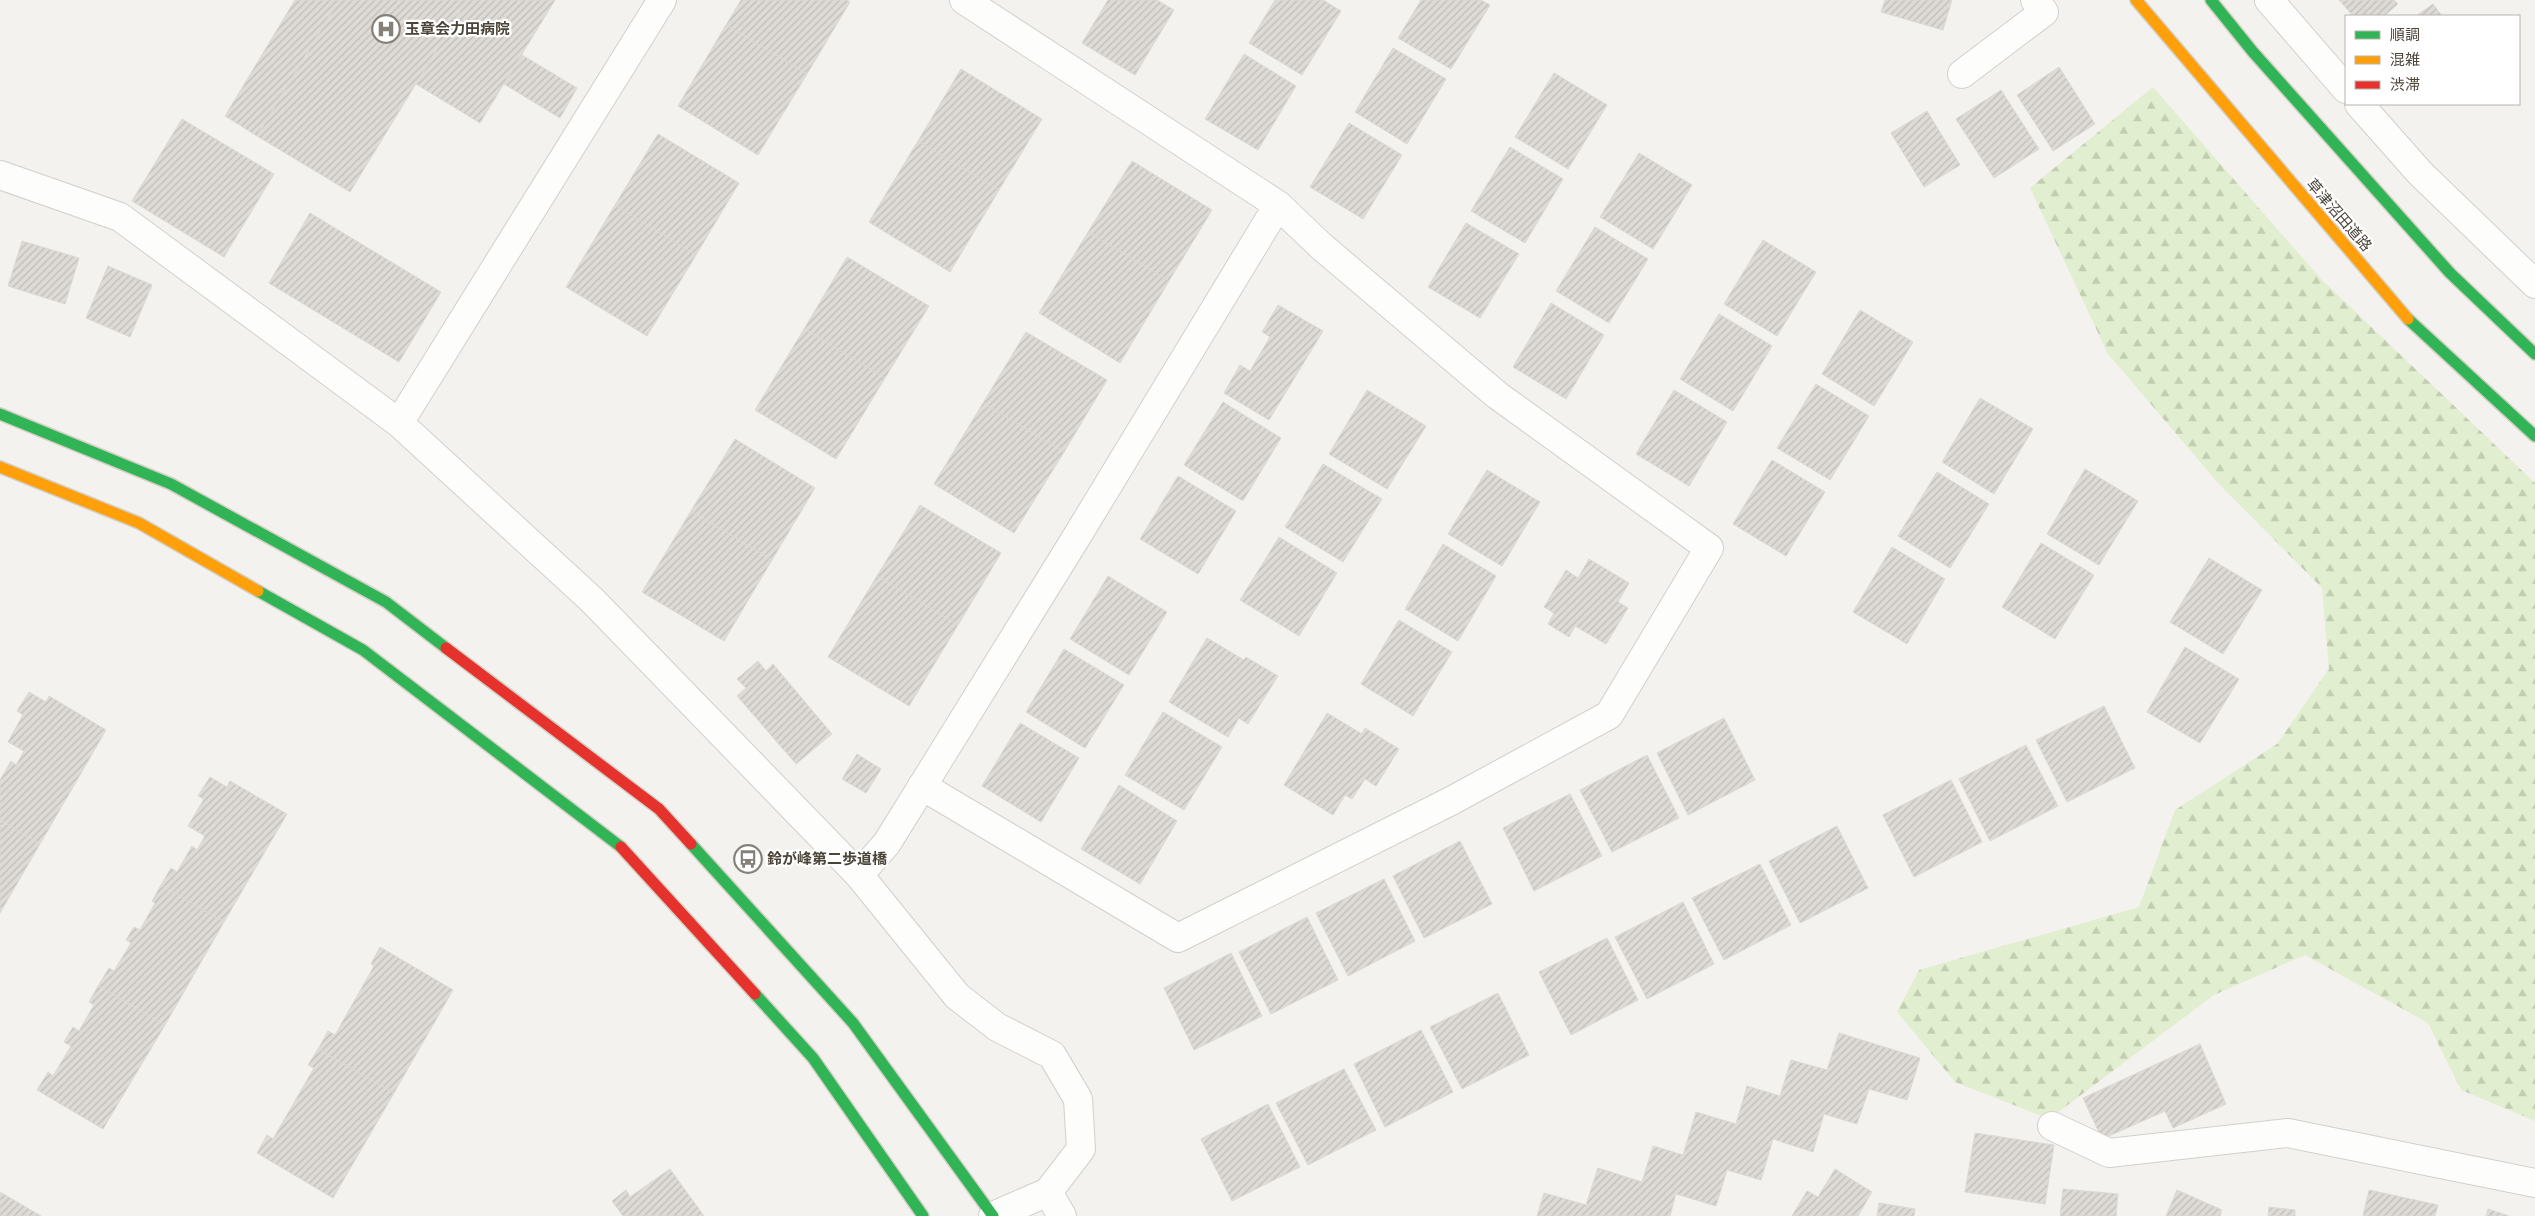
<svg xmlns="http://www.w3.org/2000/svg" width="2535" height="1216" viewBox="0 0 2535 1216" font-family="'Source Sans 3','Noto Sans JP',sans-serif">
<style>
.forest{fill:url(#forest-firs)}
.building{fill:url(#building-hatch);stroke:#dcd9d4}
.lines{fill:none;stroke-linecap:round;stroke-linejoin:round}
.street-casing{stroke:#d2d0cb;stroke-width:30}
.fast-casing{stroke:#d3cfc5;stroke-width:14}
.slow-casing{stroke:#d3cfc5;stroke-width:14}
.jam-casing{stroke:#d3cfc5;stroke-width:14}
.street{stroke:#fdfdfc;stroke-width:28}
.fast{stroke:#30b455;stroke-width:11}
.slow{stroke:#ff9f0a;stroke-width:11}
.jam{stroke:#e5322d;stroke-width:11}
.labels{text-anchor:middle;stroke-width:4.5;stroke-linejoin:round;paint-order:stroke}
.poi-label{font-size:15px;font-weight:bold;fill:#4b4439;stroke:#fff;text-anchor:start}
.street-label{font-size:15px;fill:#4b4439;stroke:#fff}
</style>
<defs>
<pattern id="forest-firs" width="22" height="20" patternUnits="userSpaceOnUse" patternTransform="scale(1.25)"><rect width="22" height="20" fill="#e1eecf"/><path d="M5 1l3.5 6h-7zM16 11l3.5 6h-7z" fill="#c3cdb2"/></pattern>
<pattern id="building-hatch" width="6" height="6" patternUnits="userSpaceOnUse" patternTransform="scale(1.25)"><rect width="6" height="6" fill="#dedbd6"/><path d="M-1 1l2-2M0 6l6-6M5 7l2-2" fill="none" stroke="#c0bdb8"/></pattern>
</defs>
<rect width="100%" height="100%" fill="#f4f2ee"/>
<polygon class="forest" points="2153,87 2322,280 2535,483 2535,1121 2461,1090 2428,1023 2305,955 2214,995 2049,1119 1955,1082 1897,1012 1919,970 2139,907 2175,810 2277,744 2329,669 2322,588 2219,484 2108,354 2030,188"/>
<g class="building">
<polygon points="295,0 339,0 257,136 225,116"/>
<polygon points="339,0 467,0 350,192 257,136"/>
<polygon points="467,0 555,0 480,123 416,84"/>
<polygon points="741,0 847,0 850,2 807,74 726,25"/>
<polygon points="1108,0 1157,0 1174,10 1135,75 1082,43"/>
<polygon points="1275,0 1323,0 1341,11 1302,75 1249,43"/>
<polygon points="1421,0 1481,0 1490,5 1451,69 1398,38"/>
<polygon points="1885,0 1952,0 1943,30 1881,12"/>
<polygon points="2339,0 2394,0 2398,4 2384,16 2353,16"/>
<polygon points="2433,4 2442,16 2416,16"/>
<polygon points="726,25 807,74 758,155 678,106"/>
<polygon points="1393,48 1446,79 1407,144 1355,112"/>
<polygon points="1244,54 1296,86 1258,150 1205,119"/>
<polygon points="522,55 577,88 560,118 504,84"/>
<polygon points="2059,67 2095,124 2053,151 2017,95"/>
<polygon points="961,69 1042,119 999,190 918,141"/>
<polygon points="1554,73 1607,105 1568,169 1515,137"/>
<polygon points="2001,90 2039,149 1994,178 1956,119"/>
<polygon points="1927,111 1960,165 1924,187 1891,133"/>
<polygon points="182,119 274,174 224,257 132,201"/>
<polygon points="1349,123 1402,155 1363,219 1310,187"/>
<polygon points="658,134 739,183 696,255 615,205"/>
<polygon points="918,141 999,190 950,272 869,222"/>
<polygon points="1510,147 1563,179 1525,243 1471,211"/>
<polygon points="1639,153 1692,185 1653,249 1600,217"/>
<polygon points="1132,161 1212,210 1169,281 1088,232"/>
<polygon points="615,205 696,255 647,336 566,287"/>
<polygon points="310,213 441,292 399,362 269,283"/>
<polygon points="1466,223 1519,254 1480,318 1428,287"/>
<polygon points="1595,227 1648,259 1609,323 1556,291"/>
<polygon points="1088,232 1169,281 1120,363 1039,313"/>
<polygon points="1763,240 1816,272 1777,336 1724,304"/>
<polygon points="22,241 79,258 65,304 8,286"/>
<polygon points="847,257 929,306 885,378 804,329"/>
<polygon points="108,266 152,285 130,337 86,318"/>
<polygon points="1551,303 1604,335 1566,399 1513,367"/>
<polygon points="1278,305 1323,331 1269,420 1224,393 1240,365 1250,371 1270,337 1262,332"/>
<polygon points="1860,310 1913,342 1874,406 1822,374"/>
<polygon points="1719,314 1772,346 1733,411 1680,379"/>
<polygon points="804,329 885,378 836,459 755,410"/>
<polygon points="1026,332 1107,380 1064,452 983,403"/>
<polygon points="1816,384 1869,416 1830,480 1777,448"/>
<polygon points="1367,390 1426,426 1387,489 1329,454"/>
<polygon points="1674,390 1727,422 1689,486 1636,454"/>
<polygon points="1980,398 2033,429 1994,494 1942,462"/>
<polygon points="1223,402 1281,438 1243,501 1184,465"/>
<polygon points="983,403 1064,452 1014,533 934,484"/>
<polygon points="735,439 815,488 772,560 691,511"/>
<polygon points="1772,460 1825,492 1786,556 1733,524"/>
<polygon points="1323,464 1382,499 1343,562 1285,527"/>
<polygon points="2085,469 2138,501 2099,565 2047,534"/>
<polygon points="1487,470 1540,502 1502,566 1448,534"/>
<polygon points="1937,472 1989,504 1950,568 1898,536"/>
<polygon points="1178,476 1236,511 1198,574 1140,539"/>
<polygon points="920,505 1001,553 958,625 877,576"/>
<polygon points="691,511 772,560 724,641 642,592"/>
<polygon points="1279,537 1337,573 1299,636 1240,600"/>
<polygon points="2041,543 2094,575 2055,639 2002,607"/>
<polygon points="1443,544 1496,576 1458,641 1405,609"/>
<polygon points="1892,547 1945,579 1907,644 1853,612"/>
<polygon points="2209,558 2262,590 2223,654 2170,622"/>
<polygon points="1589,559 1629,583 1618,602 1628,608 1606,644 1575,626 1569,637 1548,624 1554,613 1544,607 1566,570 1578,578"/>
<polygon points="877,576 958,625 909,706 828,657"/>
<polygon points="1108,576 1167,612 1129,675 1070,639"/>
<polygon points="1399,620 1452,652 1413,716 1361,684"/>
<polygon points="1207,638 1244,660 1246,657 1278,676 1248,724 1239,718 1228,737 1169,702"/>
<polygon points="2185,647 2239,679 2200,743 2147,712"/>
<polygon points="1064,649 1124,685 1085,748 1026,712"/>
<polygon points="758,661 766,671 773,664 832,734 796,764 737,696 746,688 737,679"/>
<polygon points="29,692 46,702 49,696 106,730 40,844 0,820 0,780 11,761 16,765 24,751 8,742 23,715 17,711"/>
<polygon points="2104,706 2135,768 2067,802 2036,740"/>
<polygon points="1163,712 1222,747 1184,810 1125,775"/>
<polygon points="1327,713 1362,734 1365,728 1399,749 1376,786 1365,779 1352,799 1345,795 1333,815 1284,785"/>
<polygon points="1724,718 1755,780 1688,815 1657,753"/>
<polygon points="1020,723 1079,758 1041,822 982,786"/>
<polygon points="2026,745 2058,806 1990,841 1959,779"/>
<polygon points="857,754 881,769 866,793 842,779"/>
<polygon points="1647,755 1679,818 1612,852 1580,790"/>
<polygon points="210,777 227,787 230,781 287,814 224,922 161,885 171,868 177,872 192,846 197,850 205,836 188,826 204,799 198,796"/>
<polygon points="1951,780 1982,842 1914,877 1883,815"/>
<polygon points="1119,785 1177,821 1140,884 1081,849"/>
<polygon points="1570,794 1602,856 1534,891 1503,828"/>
<polygon points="0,820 40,844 0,913"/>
<polygon points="1837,826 1868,888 1800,923 1769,861"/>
<polygon points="1460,841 1492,904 1424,938 1393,876"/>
<polygon points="1760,864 1791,925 1724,960 1692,898"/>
<polygon points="1384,879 1415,941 1348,976 1316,913"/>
<polygon points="161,885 224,922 165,1025 98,986 109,968 114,971 131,943 126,940 134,927 140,930 155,903 152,901"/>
<polygon points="1683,902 1714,964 1647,999 1615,937"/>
<polygon points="1307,917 1338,980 1271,1014 1239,952"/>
<polygon points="1607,938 1638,1000 1571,1035 1539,972"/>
<polygon points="380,947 453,990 394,1093 318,1049 328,1031 335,1035 374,966 371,964"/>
<polygon points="1231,953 1262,1016 1194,1050 1164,988"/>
<polygon points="98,986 165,1025 103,1129 37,1090 48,1072 53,1076 71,1046 64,1042 73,1027 79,1031 94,1005 89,1002"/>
<polygon points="1498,993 1529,1055 1462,1089 1430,1027"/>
<polygon points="1421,1030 1453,1092 1385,1127 1354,1064"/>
<polygon points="1839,1033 1920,1058 1907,1100 1869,1089 1857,1124 1824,1114 1813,1152 1773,1139 1761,1180 1727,1170 1716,1206 1676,1194 1670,1216 1537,1216 1544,1193 1586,1205 1598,1168 1642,1182 1653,1146 1683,1155 1696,1112 1736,1124 1747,1086 1780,1096 1791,1060 1827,1070"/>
<polygon points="2200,1044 2226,1104 2173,1128 2165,1111 2102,1139 2083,1098"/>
<polygon points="318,1049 394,1093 333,1198 257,1153 267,1135 273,1139 314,1068 308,1065"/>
<polygon points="1344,1069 1376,1130 1308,1165 1276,1103"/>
<polygon points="1268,1104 1300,1167 1232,1201 1201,1139"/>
<polygon points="1975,1133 2054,1145 2045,1204 1965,1192"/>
<polygon points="670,1169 704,1216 623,1216 612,1201 626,1190 630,1197"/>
<polygon points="1835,1169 1872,1192 1858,1216 1792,1216 1807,1191 1818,1197"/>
<polygon points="2063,1189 2118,1194 2116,1216 2060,1216"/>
<polygon points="2177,1190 2222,1210 2220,1216 2166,1216"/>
<polygon points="2369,1190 2438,1205 2435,1216 2363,1216"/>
<polygon points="0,1192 41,1216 0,1216"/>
<polygon points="1879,1203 1915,1209 1914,1216 1877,1216"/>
<polygon points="2269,1207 2295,1210 2295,1216 2268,1216"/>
<polygon points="2488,1209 2509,1216 2486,1216"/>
</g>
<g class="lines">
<defs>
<g id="street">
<polyline points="2269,0 2346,89"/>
<polyline points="1962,74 2044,12 2035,0"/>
<polyline points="2359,104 2420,173 2535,284"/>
<polyline points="0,175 120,217 399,423 592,600 859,875 957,996 997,1027 1052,1055 1078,1099 1081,1149 1048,1192 993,1216"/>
<polyline points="399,423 662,0"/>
<polyline points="922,786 1178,938 1451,801 1609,715 1709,548 1497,395 1321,246 1278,205 964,0"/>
<polyline points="859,875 887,843 1079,533 1278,205"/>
<polyline points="2052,1126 2109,1153 2288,1133 2535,1183"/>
<polyline points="1048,1192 1062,1216"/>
</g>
<g id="fast">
<polyline points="2211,0 2253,52 2450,273 2535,354"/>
<polyline points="2408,319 2535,436"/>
<polyline points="0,414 171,484 386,602 446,648"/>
<polyline points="258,591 363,650 621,847"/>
<polyline points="691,844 853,1023 993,1216"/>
<polyline points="755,994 813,1058 923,1216"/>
</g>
<g id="slow">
<polyline points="2136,0 2408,319"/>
<polyline points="0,467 139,523 258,591"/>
</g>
<g id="jam">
<polyline points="446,648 659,809 691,844"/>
<polyline points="621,847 755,994"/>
</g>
</defs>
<use href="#street" class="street-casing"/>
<use href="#fast" class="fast-casing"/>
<use href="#slow" class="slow-casing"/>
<use href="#jam" class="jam-casing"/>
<use href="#street" class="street"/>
<use href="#fast" class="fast"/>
<use href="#slow" class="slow"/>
<use href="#jam" class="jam"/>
</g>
<defs>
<symbol id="hospital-ring" viewBox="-11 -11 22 22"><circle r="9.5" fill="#fff" stroke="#868178" stroke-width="1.5"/><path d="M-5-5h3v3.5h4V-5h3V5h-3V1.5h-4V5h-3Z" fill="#868178"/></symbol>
<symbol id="bus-ring" viewBox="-11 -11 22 22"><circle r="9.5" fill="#fff" stroke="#868178" stroke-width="1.5"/><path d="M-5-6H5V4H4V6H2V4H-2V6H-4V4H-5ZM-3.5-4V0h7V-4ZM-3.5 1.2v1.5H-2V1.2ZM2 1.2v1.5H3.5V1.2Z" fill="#868178"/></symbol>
</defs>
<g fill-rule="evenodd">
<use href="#hospital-ring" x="370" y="13" width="32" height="32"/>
<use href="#bus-ring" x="732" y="843" width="32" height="32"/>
</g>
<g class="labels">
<g class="poi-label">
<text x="405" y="34">玉章会力田病院</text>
<text x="767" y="864">鈴が峰第二歩道橋</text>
</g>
<g class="street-label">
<text transform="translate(2339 215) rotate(49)" y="5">草津沼田道路</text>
</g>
</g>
<rect x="2345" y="15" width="175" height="90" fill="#ffffff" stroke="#b7b4b0"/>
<rect x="2355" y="31" width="25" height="8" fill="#30b455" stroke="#b7b4b0"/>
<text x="2390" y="40" font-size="15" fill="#4b4439">順調</text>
<rect x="2355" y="56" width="25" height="8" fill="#ff9f0a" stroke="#b7b4b0"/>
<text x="2390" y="65" font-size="15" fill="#4b4439">混雑</text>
<rect x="2355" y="81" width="25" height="8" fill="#e5322d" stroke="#b7b4b0"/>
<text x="2390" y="90" font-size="15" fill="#4b4439">渋滞</text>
</svg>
